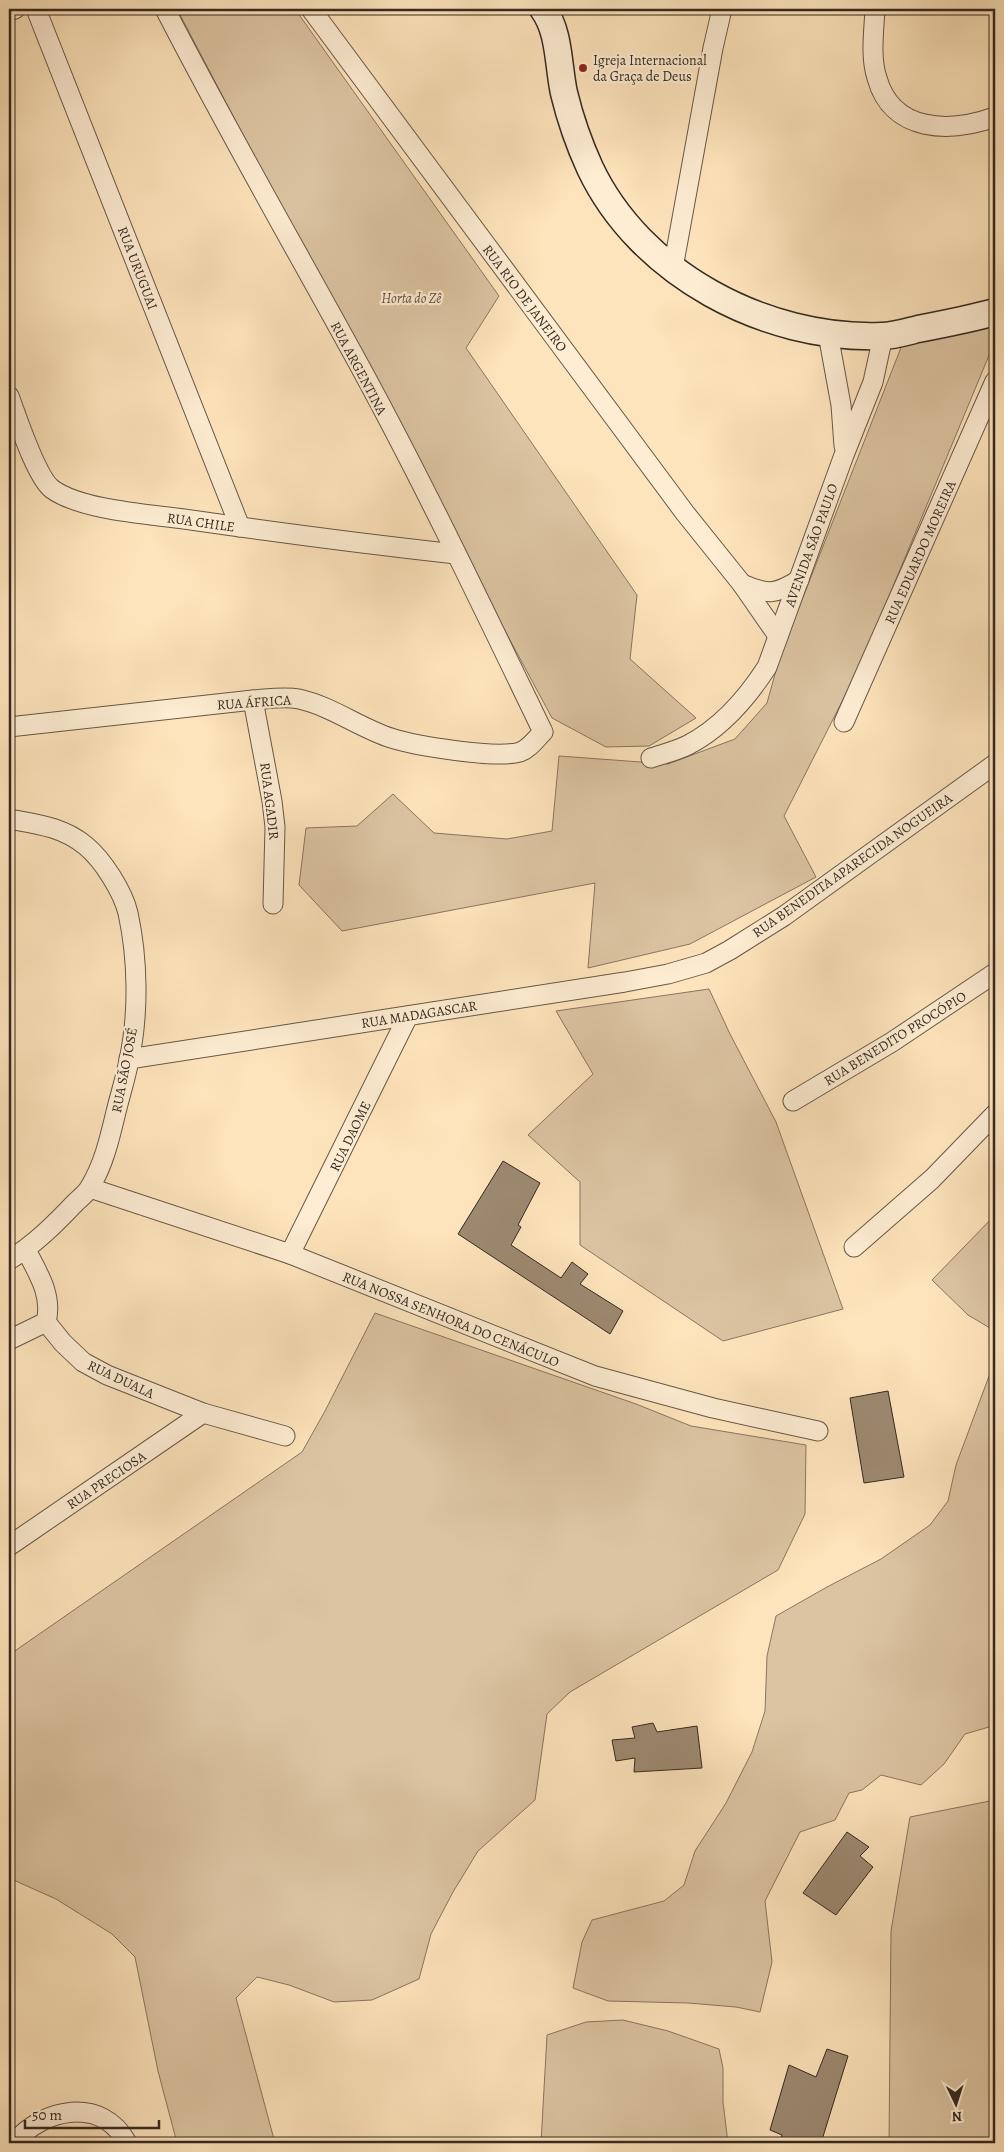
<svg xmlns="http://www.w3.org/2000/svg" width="1004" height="2152" viewBox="0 0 1004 2152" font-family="Alegreya,serif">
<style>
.green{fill:#dcc4a2;stroke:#887662}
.building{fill:#9d8a72;stroke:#342922}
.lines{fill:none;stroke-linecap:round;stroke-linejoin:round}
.minor-casing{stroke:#665848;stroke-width:21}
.secondary-casing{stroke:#342922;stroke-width:29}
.minor{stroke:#feedd3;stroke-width:19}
.secondary{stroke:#feedd3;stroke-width:26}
.poi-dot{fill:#8f2418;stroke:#feedd3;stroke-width:2}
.labels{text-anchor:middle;stroke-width:4.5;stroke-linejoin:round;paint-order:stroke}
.poi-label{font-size:14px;fill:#342922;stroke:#feedd3;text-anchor:start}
.street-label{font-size:14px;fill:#342922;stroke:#feedd3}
.park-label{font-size:14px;font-style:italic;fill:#5e5042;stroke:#feedd3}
</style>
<rect width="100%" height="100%" fill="#fee4bc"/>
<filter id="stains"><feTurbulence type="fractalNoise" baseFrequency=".004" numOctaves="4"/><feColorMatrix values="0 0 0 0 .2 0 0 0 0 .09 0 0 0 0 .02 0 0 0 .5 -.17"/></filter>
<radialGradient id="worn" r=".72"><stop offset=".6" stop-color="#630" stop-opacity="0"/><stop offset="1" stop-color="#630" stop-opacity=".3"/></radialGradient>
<g class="green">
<polygon points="177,9 295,9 499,296 466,348 637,595 630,659 696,718 649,746 606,747 552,718 419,471"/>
<polygon points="995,325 995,341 860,666 784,816 816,877 690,944 588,968 595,883 342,931 299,885 306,828 357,826 393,794 434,833 507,839 552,831 559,756 668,764 735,739 767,703 780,656 902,345"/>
<polygon points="709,989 730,1034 776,1122 843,1309 723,1341 580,1245 580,1182 528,1135 593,1074 556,1011"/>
<polygon points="995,1215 995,1338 990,1328 968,1315 932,1280"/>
<polygon points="375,1313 636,1404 691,1426 806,1445 805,1514 778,1570 570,1692 547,1714 535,1800 478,1851 453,1892 431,1934 419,1979 372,2000 334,2002 289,1985 257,1977 236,1998 275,2143 177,2143 158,2071 135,1957 112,1934 56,1899 9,1878 9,1655 302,1452 325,1411"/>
<polygon points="995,1360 995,1730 989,1727 965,1734 944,1764 921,1785 881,1775 862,1790 849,1793 835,1820 800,1832 765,1901 772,1962 760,2012 736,2007 688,2003 608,2001 573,1988 582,1942 592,1920 664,1901 684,1885 695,1851 726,1803 752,1752 765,1711 767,1656 776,1616 827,1587 881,1559 930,1525 948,1501 956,1465"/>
<polygon points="995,1800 995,2143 889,2143 891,1931 910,1817"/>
<polygon points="623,2020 668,2031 719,2049 723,2068 723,2102 728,2143 541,2143 547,2035 586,2022"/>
</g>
<g class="building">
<polygon points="503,1161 540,1183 518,1225 521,1227 511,1245 561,1278 572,1262 588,1274 580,1284 623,1311 610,1334 458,1234"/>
<polygon points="888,1391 904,1477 864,1483 850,1398"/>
<polygon points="653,1723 657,1732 697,1726 702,1768 634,1772 635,1758 616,1761 612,1740 635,1738 632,1727"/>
<polygon points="847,1832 869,1847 860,1856 873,1867 836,1915 803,1893"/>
<polygon points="827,2049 848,2056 821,2143 779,2143 782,2135 770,2130 789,2065 816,2077"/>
</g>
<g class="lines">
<defs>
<g id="minor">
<polyline points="36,9 240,527"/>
<polyline points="311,9 685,513 742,584 778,636"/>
<path d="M875,9C874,31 870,57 877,78C892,133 950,133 995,117"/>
<polyline points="9,11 15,9"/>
<polyline points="673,268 713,48 722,9"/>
<polyline points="828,334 841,405 844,446"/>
<path d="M9,396C17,417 36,477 52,489C81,510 147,514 184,519C274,532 365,544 456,554"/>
<path d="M742,584C768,595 775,595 799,580"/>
<polyline points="253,700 272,801 275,827 273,904"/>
<polyline points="844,722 995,381"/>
<path d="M9,727L253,700C268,699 284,696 299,699C331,706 360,728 391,738C416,746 496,759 520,752C529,749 536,739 543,732C485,612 427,490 363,372C297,251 228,132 165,9"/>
<path d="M651,758C663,754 676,751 688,745C721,728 747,698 767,667L844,455L873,382L883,336"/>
<path d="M9,819C37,824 63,827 86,846C103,860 123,892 128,913C138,959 139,1014 129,1060C126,1077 120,1095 116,1112C110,1137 104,1164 90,1187C87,1193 80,1198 75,1203C55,1224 34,1245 9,1260"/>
<polyline points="129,1059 625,982 668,974 706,963 730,950 784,916 995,764"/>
<polyline points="793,1101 892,1042 995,973"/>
<polyline points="90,1188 290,1254 595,1376 713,1408 818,1431"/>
<polyline points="854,1247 932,1179 995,1114"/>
<path d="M26,1250C38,1273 53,1296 46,1322"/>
<polyline points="290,1254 408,1016"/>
<polyline points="46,1322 63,1343 83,1362 107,1375 203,1413 285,1436"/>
<polyline points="9,1340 46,1322"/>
<polyline points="9,1546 203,1413"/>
<path d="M14,2143C43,2108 102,2096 127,2143"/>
</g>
<path id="secondary" d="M543,9C560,32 558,66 564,93C570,118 579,144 590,168C640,274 765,340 881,336C893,336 906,332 918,329C944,324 970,319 995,312"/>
</defs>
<use href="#minor" class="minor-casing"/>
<use href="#secondary" class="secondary-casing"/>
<use href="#minor" class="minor"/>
<use href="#secondary" class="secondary"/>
</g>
<circle class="poi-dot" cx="583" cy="68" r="5"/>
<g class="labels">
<g class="poi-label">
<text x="593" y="65">Igreja Internacional<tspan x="593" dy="16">da Graça de Deus</tspan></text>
</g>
<g class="street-label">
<text transform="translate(138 268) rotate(69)" y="5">RUA URUGUAI</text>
<text transform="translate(525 298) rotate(53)" y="5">RUA RIO DE JANEIRO</text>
<text transform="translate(359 368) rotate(62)" y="5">RUA ARGENTINA</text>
<text transform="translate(201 522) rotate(8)" y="5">RUA CHILE</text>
<text transform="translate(811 545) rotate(-70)" y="5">AVENIDA SÃO PAULO</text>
<text transform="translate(920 552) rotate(-66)" y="5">RUA EDUARDO MOREIRA</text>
<text transform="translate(254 702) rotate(-4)" y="5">RUA ÁFRICA</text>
<text transform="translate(270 801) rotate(83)" y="5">RUA AGADIR</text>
<text transform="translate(852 865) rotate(-35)" y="5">RUA BENEDITA APARECIDA NOGUEIRA</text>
<text transform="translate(419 1014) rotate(-9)" y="5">RUA MADAGASCAR</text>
<text transform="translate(895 1038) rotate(-32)" y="5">RUA BENEDITO PROCÓPIO</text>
<text transform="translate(124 1070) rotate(-79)" y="5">RUA SÃO JOSÉ</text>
<text transform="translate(350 1136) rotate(-64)" y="5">RUA DAOME</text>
<text transform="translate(451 1319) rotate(22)" y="5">RUA NOSSA SENHORA DO CENÁCULO</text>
<text transform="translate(121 1379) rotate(25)" y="5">RUA DUALA</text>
<text transform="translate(106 1480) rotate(-34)" y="5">RUA PRECIOSA</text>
</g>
<g class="park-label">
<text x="411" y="303">Horta do Zê</text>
</g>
</g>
<rect width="1004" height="2152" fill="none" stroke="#fee4bc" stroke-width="30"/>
<rect x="10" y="10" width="984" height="2132" fill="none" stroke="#342922" stroke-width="2.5"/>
<rect x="15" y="15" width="974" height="2122" fill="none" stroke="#342922"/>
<g transform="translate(956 2104) rotate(176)" stroke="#feedd3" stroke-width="4" paint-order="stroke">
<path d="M0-4L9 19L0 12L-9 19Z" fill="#342922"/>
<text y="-8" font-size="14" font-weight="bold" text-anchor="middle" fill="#342922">N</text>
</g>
<path d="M25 2120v8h134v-8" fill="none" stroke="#342922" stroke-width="2.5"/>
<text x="32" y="2120" font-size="15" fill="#342922" stroke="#feedd3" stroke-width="4" paint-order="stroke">50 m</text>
<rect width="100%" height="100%" filter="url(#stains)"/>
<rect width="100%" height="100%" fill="url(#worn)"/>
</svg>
